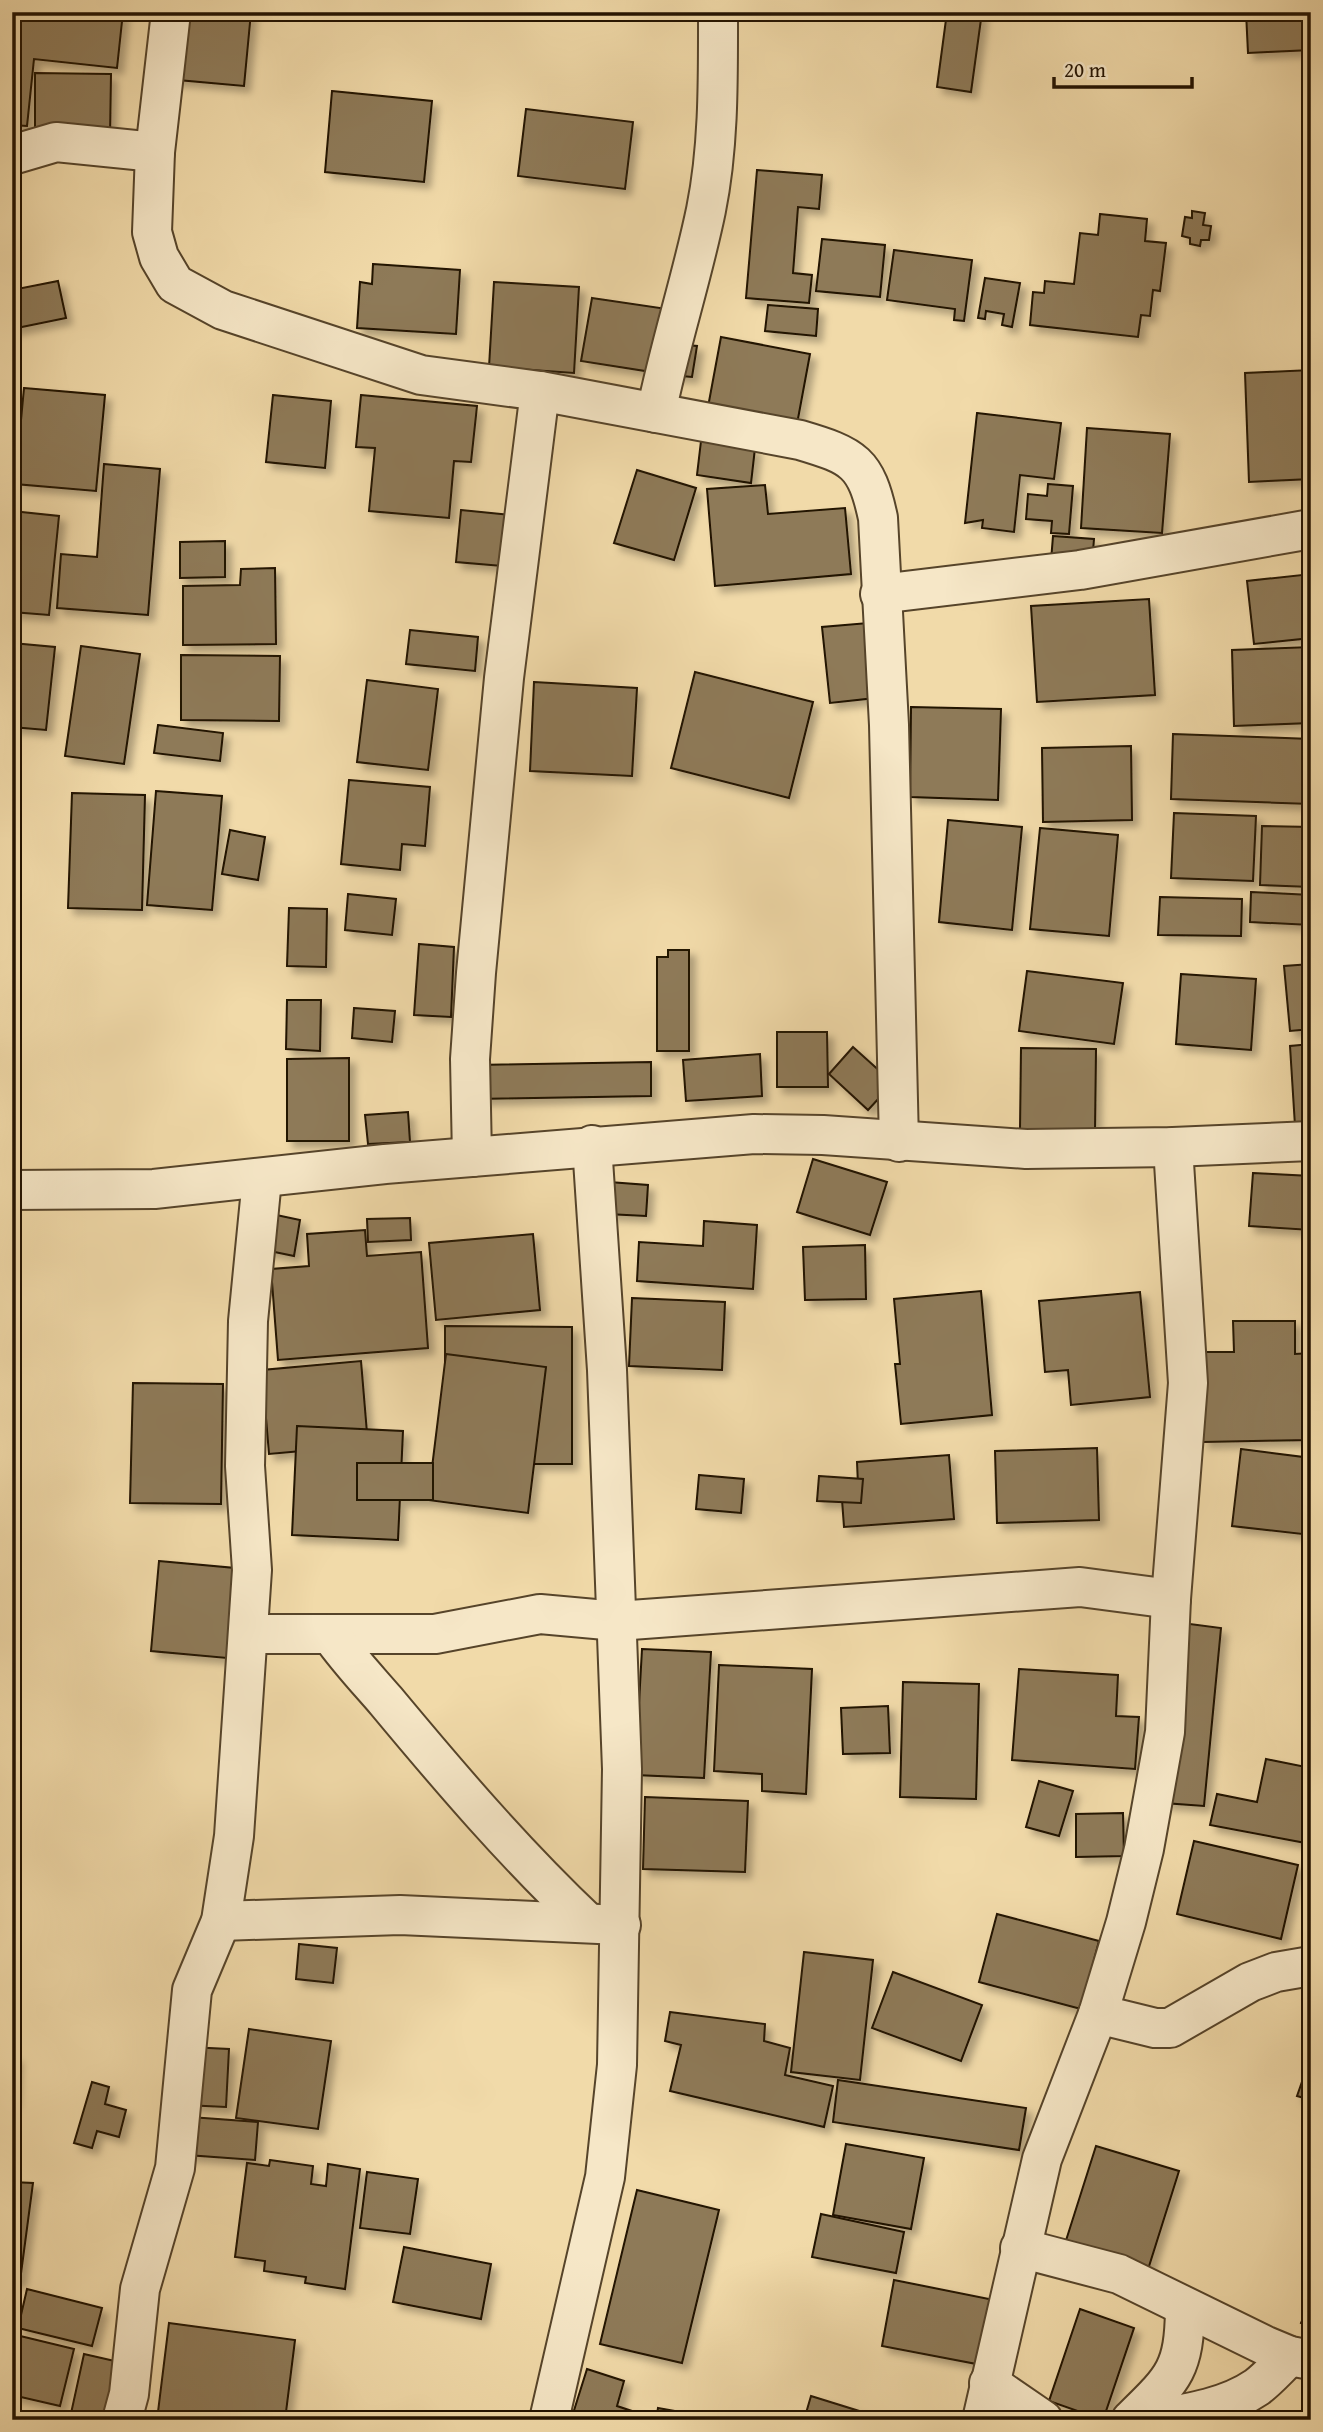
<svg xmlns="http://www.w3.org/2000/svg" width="1323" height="2432" viewBox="0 0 1323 2432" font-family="'Gentium Book Plus',serif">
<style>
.building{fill:#8e7a58;stroke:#221200;stroke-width:2;filter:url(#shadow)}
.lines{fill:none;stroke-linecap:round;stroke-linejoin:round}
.minor-casing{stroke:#56442a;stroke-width:42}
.minor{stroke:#f6e7c7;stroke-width:38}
</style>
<defs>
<filter id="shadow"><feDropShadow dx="6" dy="6" stdDeviation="3.5" flood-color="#0004"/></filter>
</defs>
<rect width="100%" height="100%" fill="#f1daa9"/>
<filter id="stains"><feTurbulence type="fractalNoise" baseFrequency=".00286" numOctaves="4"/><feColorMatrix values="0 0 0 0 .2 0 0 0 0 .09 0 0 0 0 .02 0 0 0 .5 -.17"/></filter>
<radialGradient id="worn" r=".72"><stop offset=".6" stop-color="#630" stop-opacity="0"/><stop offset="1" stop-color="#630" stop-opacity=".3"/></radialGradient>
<g class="building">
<polygon points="12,12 123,12 117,68 34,59 27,126 12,125"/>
<polygon points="173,12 251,12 244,86 167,79"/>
<polygon points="947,12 982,12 971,92 937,87"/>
<polygon points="1246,12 1311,12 1311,50 1248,53"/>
<polygon points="35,73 111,74 110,137 35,136"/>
<polygon points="332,91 432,101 424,182 325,172"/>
<polygon points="526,109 633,122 625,189 518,176"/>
<polygon points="757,170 822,175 819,209 798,207 793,273 812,275 809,303 746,298"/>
<polygon points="1192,211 1205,213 1203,225 1211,226 1209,240 1201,240 1200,246 1190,244 1190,238 1182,236 1185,217 1192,218"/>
<polygon points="1100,214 1147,219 1145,241 1166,243 1160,291 1153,290 1150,316 1141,315 1138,337 1030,325 1033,292 1044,293 1045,281 1074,284 1080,233 1098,235"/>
<polygon points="822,239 885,245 880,297 816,291"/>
<polygon points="894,250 972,260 964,321 954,320 955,309 887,300"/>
<polygon points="373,264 460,270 456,334 357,328 360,282 372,284"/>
<polygon points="985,278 1020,283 1012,327 1002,325 1004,314 986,311 985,319 978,318"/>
<polygon points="58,281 66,318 12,329 12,290"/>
<polygon points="494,282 579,287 574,373 489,367"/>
<polygon points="592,298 667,309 658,373 581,361"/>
<polygon points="768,305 818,309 816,336 765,331"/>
<polygon points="721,337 810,354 797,424 708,407"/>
<polygon points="674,344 697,346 692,377 670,375"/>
<polygon points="1311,370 1311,479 1249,482 1245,373"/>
<polygon points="24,388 105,395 96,491 15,484"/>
<polygon points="273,395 331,401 325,468 266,462"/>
<polygon points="361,395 477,406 471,462 454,461 449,518 369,511 375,448 356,447"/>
<polygon points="977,413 1061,423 1054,479 1020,475 1014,532 982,528 983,520 965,523"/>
<polygon points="1087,428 1170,434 1162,533 1081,528"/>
<polygon points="701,441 755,448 751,483 697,475"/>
<polygon points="104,464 160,469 148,615 57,608 61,554 97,557"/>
<polygon points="637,470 696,488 674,560 614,543"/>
<polygon points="1048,484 1073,486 1069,534 1051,533 1052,521 1026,519 1028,494 1047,496"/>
<polygon points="765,485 768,514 845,508 851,574 715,586 707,489"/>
<polygon points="461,510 520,516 514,567 456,562"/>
<polygon points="12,511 59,516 49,615 12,612"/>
<polygon points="1053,536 1094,539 1092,564 1051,561"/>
<polygon points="225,541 225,577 180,578 180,542"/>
<polygon points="275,568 276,644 183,645 183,586 240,585 241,569"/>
<polygon points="1311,574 1311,638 1254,644 1247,581"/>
<polygon points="1149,599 1155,695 1037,702 1031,606"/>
<polygon points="868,623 875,698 830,703 822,627"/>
<polygon points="410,630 478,637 475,671 406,664"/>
<polygon points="12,643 55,647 46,730 12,727"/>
<polygon points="81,646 140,654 124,764 65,756"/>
<polygon points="1311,647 1311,723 1234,726 1232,650"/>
<polygon points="181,655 280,656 279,721 181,720"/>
<polygon points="695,672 813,702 789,798 671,768"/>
<polygon points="367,680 438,689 428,770 357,762"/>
<polygon points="534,682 637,688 632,776 530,771"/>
<polygon points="911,707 1001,709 998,800 910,797"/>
<polygon points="158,725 223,733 220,761 154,753"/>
<polygon points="1173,734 1311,739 1311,804 1171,799"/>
<polygon points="1131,746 1132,820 1043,822 1042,748"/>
<polygon points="349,780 430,787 425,846 402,844 400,870 341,864"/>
<polygon points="156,791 222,796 212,910 147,905"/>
<polygon points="72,793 145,795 142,910 68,908"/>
<polygon points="1174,813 1256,816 1253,881 1171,878"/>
<polygon points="948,820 1022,827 1012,930 939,922"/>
<polygon points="1262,826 1311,827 1311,887 1260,885"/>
<polygon points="1040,828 1118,835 1109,936 1030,929"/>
<polygon points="230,830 265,837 258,880 222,874"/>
<polygon points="1251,892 1311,895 1311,925 1250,922"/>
<polygon points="348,894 396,899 392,935 345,930"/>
<polygon points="1160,897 1242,899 1241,936 1158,935"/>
<polygon points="289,908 327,909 326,967 287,966"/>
<polygon points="419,944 454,947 451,1017 414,1015"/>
<polygon points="668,950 689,950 689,1051 657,1051 657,957 668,957"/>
<polygon points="1311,964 1311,1029 1290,1031 1284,966"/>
<polygon points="1027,971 1123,983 1114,1044 1019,1031"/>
<polygon points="1181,974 1256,979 1251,1050 1176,1044"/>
<polygon points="287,1000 321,1000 320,1051 286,1049"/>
<polygon points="354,1008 395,1011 392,1042 352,1038"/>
<polygon points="777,1032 827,1032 828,1087 777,1087"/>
<polygon points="1311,1044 1311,1124 1295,1126 1290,1046"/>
<polygon points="853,1047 893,1083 868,1110 829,1074"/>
<polygon points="1021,1048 1096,1049 1095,1132 1020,1130"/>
<polygon points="760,1054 762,1096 686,1101 683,1060"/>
<polygon points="349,1058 349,1141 287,1141 287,1059"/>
<polygon points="651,1062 651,1096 476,1099 476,1065"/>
<polygon points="408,1112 410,1142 368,1144 365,1115"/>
<polygon points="813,1159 887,1182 870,1235 797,1212"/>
<polygon points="1253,1173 1311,1176 1311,1230 1249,1226"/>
<polygon points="609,1182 648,1185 646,1216 607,1214"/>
<polygon points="267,1213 300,1220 294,1256 260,1249"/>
<polygon points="410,1218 411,1240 368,1242 367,1219"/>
<polygon points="704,1221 757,1225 753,1289 637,1281 639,1242 703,1246"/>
<polygon points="365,1230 367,1256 421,1252 428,1348 278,1360 271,1269 309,1266 307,1234"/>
<polygon points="533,1234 540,1310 436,1320 429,1243"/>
<polygon points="865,1245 866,1299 805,1300 803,1247"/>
<polygon points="981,1291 992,1415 901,1424 895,1364 900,1364 894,1299"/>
<polygon points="1140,1292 1150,1397 1071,1405 1068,1370 1045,1372 1039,1301"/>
<polygon points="632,1298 725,1302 722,1370 629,1366"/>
<polygon points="1233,1321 1295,1321 1295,1354 1311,1353 1311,1440 1203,1442 1202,1352 1234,1352"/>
<polygon points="445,1326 572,1327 572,1464 445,1464"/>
<polygon points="446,1354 546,1367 528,1513 428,1500"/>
<polygon points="361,1361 368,1445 269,1454 262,1370"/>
<polygon points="133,1383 223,1384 221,1504 130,1503"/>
<polygon points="297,1426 403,1431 398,1540 292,1535"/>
<polygon points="1097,1448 1099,1520 997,1523 995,1451"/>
<polygon points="1241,1449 1311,1458 1311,1535 1232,1526"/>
<polygon points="949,1455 954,1519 844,1527 841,1486 858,1485 857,1462"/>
<rect x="357" y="1463" width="76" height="37"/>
<polygon points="699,1475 744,1479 741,1513 696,1509"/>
<polygon points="819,1476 863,1479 861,1503 817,1501"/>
<polygon points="159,1561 235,1568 227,1658 151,1651"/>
<polygon points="1182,1623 1221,1628 1204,1806 1164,1803"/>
<polygon points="642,1649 711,1652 704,1778 635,1775"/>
<polygon points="719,1665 812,1669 806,1794 762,1791 762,1774 714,1771"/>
<polygon points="1019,1669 1118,1675 1116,1716 1139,1717 1135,1769 1012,1760"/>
<polygon points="903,1682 979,1684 976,1799 900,1797"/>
<polygon points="888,1706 890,1753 843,1754 841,1708"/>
<polygon points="1266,1759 1311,1768 1311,1844 1210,1825 1217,1794 1257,1802"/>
<polygon points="1039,1781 1073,1791 1059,1836 1026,1827"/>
<polygon points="645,1797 748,1801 745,1872 643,1869"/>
<polygon points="1123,1813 1124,1856 1076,1857 1076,1814"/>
<polygon points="1194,1841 1298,1865 1281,1939 1177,1914"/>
<polygon points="997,1914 1099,1941 1081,2009 979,1982"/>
<polygon points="299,1944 337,1948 333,1983 296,1979"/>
<polygon points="804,1952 873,1960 860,2080 791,2072"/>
<polygon points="893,1972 982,2005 961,2061 872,2028"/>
<polygon points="670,2012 765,2024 764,2041 790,2048 785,2075 833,2086 824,2127 670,2091 681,2045 665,2041"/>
<polygon points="249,2029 331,2041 318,2129 236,2118"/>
<polygon points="188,2047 229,2049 226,2107 185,2105"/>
<polygon points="1311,2056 1311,2100 1297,2096"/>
<polygon points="12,2057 16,2057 13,2102 12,2102"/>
<polygon points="838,2080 1026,2108 1019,2150 833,2122"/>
<polygon points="92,2082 109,2087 105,2104 126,2110 119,2137 97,2131 92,2148 74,2143"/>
<polygon points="190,2117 258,2122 255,2160 187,2155"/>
<polygon points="846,2144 924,2158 911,2229 833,2215"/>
<polygon points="1096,2146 1179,2171 1145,2279 1062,2253"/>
<polygon points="270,2160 313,2166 311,2184 326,2186 328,2164 360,2169 345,2289 305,2283 306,2277 264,2271 265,2261 235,2257 247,2163 269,2166"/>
<polygon points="367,2172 418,2179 410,2234 360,2228"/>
<polygon points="12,2182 33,2183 20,2281 12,2281"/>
<polygon points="637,2190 719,2210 682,2363 600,2344"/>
<polygon points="821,2214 904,2232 896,2273 812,2257"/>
<polygon points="404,2247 491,2264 481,2319 393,2302"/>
<polygon points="894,2280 999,2301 987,2366 882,2346"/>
<polygon points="27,2289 102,2308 92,2346 18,2328"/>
<polygon points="1311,2300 1311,2328 1301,2323"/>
<polygon points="1080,2309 1134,2328 1103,2420 1049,2401"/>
<polygon points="169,2323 295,2340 285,2420 157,2420"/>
<polygon points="12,2334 74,2349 60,2406 12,2395"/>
<polygon points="84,2354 119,2362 106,2420 52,2420 54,2414 70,2418"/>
<polygon points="587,2369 624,2381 617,2406 644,2415 643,2420 571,2420"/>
<polygon points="811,2396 872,2415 870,2420 804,2420"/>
<polygon points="658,2408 725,2420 656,2420"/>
</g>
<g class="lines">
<defs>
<g id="minor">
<path d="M171,12L155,152L152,232L159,257L175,284L223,310L421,375L540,391L800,440C854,456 866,462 878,518L889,725L899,1142"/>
<polyline points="12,155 56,142 155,152"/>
<path d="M656,413C670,344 692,278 706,210C719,146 718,78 718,12"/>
<polyline points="880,594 1080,570 1311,529"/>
<polyline points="472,1157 470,1059 476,973 504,678 540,391"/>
<polyline points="12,1190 154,1189 385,1164 754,1134 823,1135 1026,1149 1173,1147 1311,1141"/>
<polyline points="248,1634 435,1634 540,1614 617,1621 1080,1587 1171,1599"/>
<path d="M331,1635C348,1659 367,1679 386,1701C450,1778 515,1854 588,1923"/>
<polyline points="221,1921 400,1915 621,1925"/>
<polyline points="1098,2014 1155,2028 1170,2028 1250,1982 1276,1972 1311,1966"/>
<polyline points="1020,2248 1119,2274 1266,2346 1290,2356 1311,2360"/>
<polyline points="989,2383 1043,2420"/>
<polyline points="122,2420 129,2394 140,2289 175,2168 192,1990 221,1921 234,1836 252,1570 245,1466 248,1321 262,1179"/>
<polyline points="549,2420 605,2177 617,2065 622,1769 607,1370 592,1145"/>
<polyline points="982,2420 1042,2159 1098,2014 1126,1922 1144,1849 1165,1732 1171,1599 1188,1383 1173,1147"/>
<path d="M1131,2420C1174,2378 1184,2370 1185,2309"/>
<path d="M1146,2420C1183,2414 1225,2409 1257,2387C1269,2378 1279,2366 1290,2356"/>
</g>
</defs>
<use href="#minor" class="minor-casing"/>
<use href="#minor" class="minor"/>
</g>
<rect width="1323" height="2432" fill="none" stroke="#f1daa9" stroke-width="42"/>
<rect x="14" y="14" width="1295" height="2404" fill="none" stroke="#221200" stroke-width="3.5"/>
<rect x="21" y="21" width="1281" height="2390" fill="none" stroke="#221200" stroke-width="2"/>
<path d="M1054 77v10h138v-10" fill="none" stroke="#221200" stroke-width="3.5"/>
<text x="1064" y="77" font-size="21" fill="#221200" stroke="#f6e7c7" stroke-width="5" paint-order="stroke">20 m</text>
<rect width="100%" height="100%" filter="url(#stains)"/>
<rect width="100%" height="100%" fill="url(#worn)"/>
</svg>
